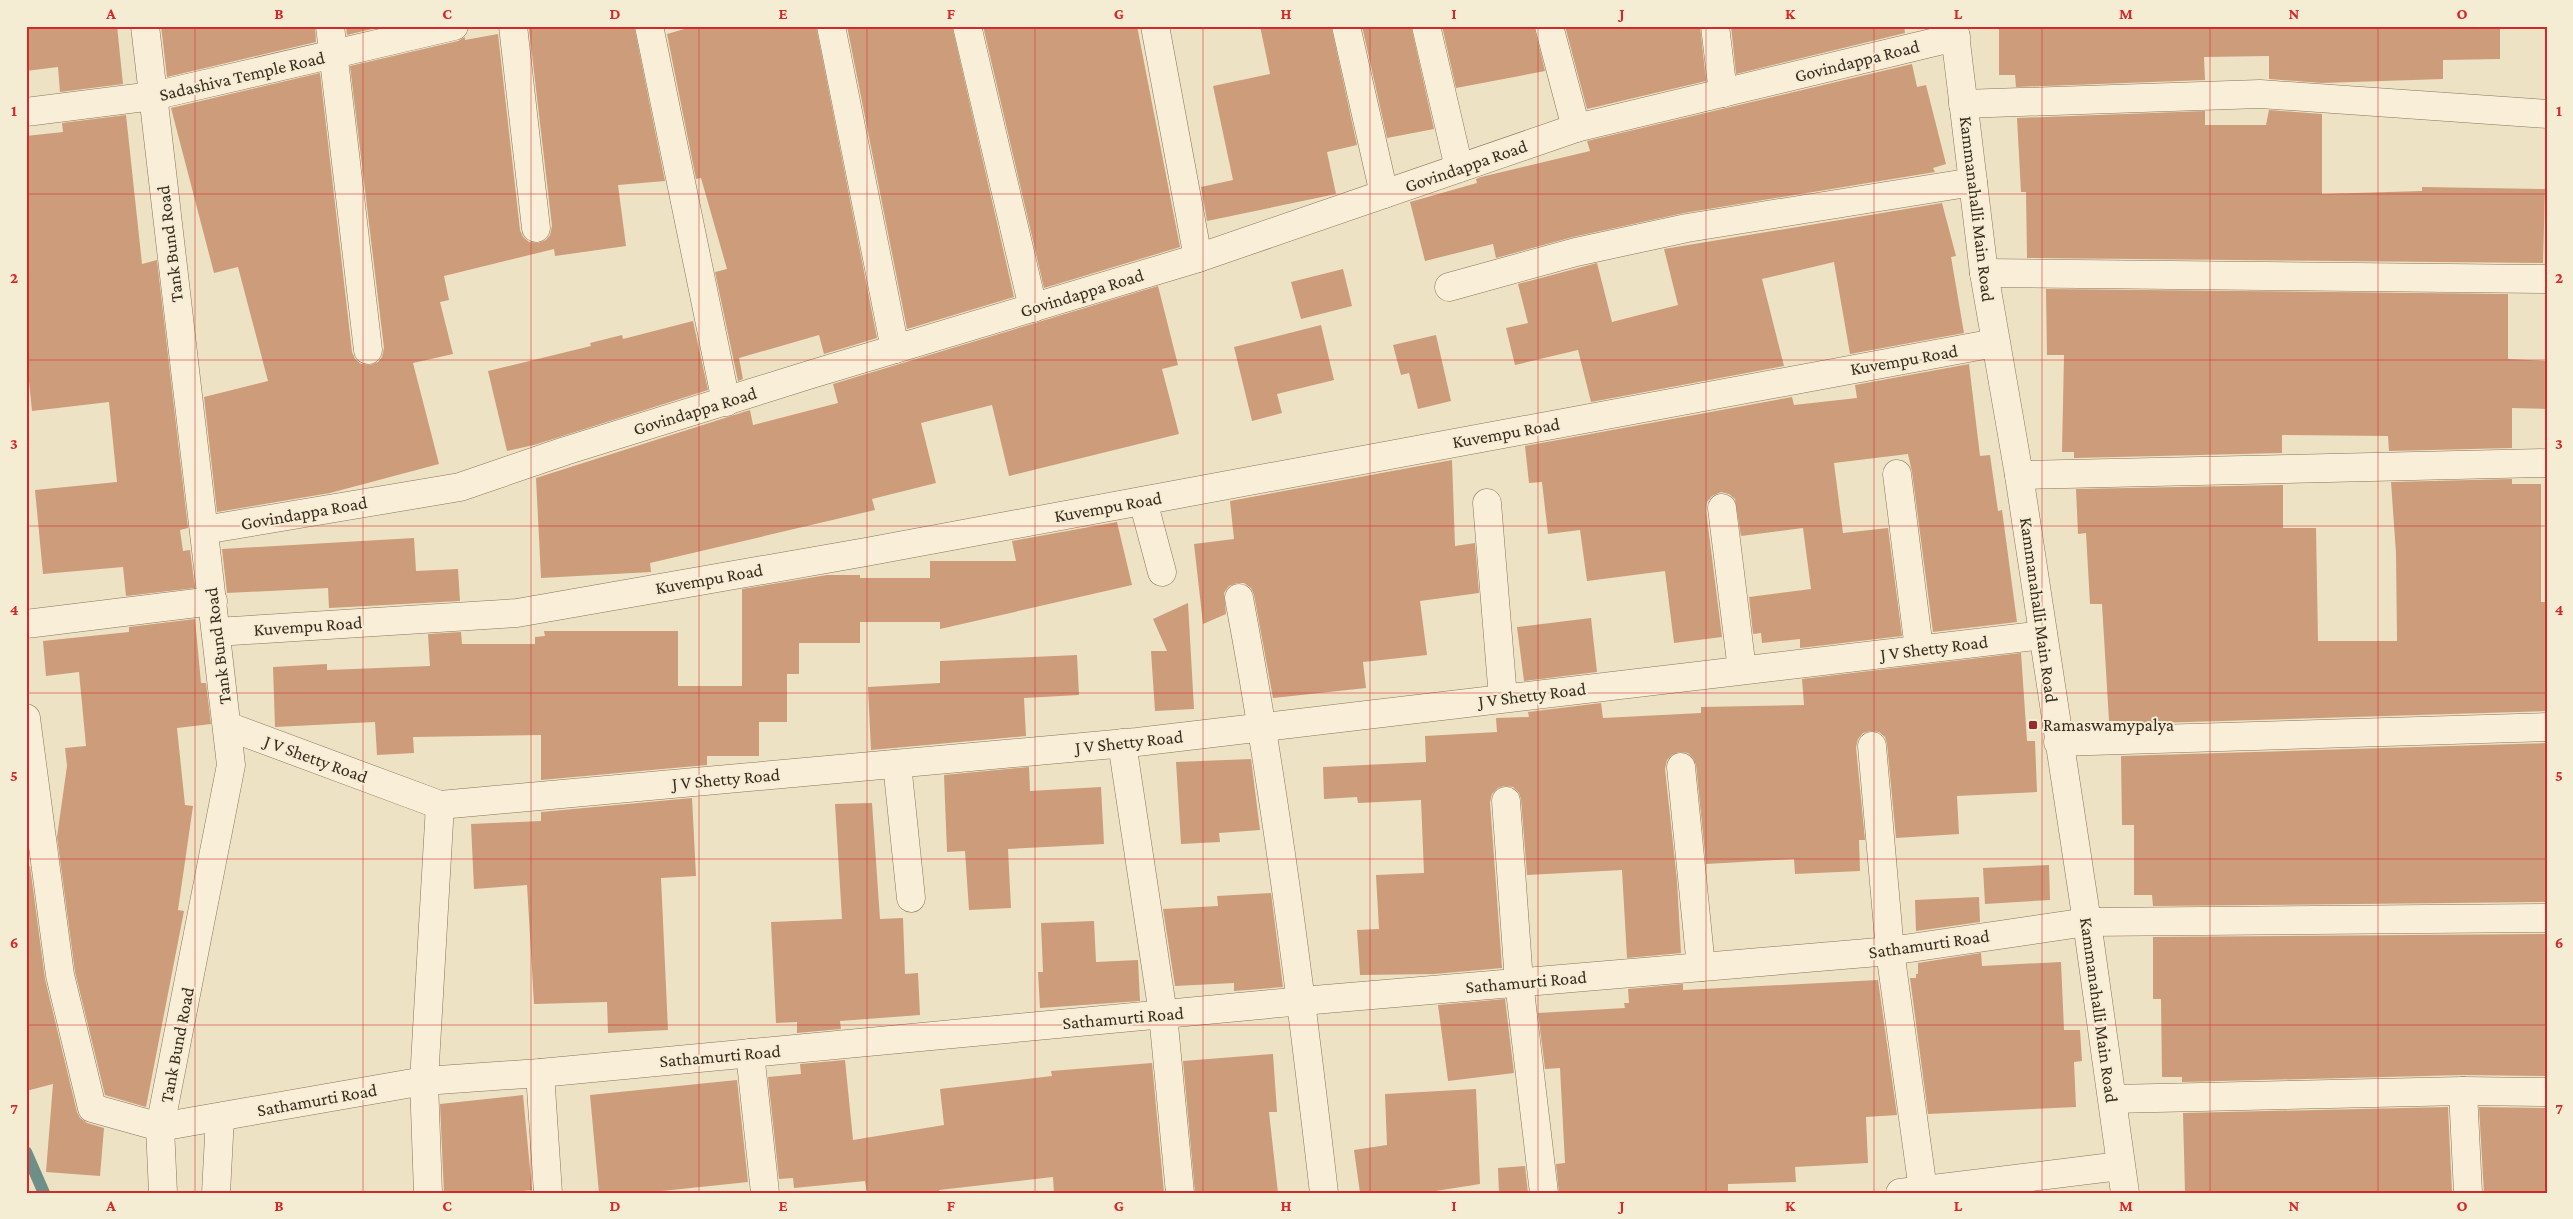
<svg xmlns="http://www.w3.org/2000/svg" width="2573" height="1219" viewBox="0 0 2573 1219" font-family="'Crimson Pro',serif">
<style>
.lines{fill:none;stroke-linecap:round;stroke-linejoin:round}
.stream{stroke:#6d8f87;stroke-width:12}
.building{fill:#cc9c7b}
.minor-casing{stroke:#89735b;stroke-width:29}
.minor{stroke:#f9efd8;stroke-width:28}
.grid{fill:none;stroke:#d62828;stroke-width:1;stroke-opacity:0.55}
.poi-dot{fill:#972b2c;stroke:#f5ecd4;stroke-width:2}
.labels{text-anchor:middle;stroke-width:4;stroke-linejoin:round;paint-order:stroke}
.street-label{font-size:18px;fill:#392b1f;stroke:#f5ecd4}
.poi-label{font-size:18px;fill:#392b1f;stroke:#f5ecd4;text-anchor:start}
.neatline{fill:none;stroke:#d62828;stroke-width:2}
.grid-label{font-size:16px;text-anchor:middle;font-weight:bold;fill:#d62828}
</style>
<rect width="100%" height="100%" fill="#eee2c4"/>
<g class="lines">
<polyline class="stream" points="26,1152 44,1193"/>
</g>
<g class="building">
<polygon points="42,26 117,26 123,84 60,92 58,67 26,71 26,28"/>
<polygon points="161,26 315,26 316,42 167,77"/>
<polygon points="346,26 384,26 347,35"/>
<polygon points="548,26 634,26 665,181 618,185 626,246 555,256 554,249 444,276 449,300 440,302 453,354 413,363 439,464 330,493 217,512 204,397 268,381 238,267 214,273 171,108 320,73 352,352 355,359 361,364 370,365 378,362 382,357 384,348 350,66 458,41 465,37 465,40 498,34 520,230 523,237 529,242 538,243 546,240 550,235 552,226 529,29"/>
<polygon points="695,26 816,26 877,338 824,354 819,335 739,358 743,379 738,381 715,272 727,269 701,178 696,179 667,34"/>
<polygon points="847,26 952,26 1014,297 907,329"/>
<polygon points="983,26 1137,26 1180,247 1044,288"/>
<polygon points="1260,26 1331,26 1357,145 1327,152 1336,194 1207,221 1201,187 1233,180 1213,86 1270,74"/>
<polygon points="1362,26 1411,26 1434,129 1387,138"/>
<polygon points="1442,26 1534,26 1545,71 1456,88"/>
<polygon points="1565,26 1700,26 1706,81 1587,109"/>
<polygon points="1731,26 1904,26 1905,33 1736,74"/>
<polygon points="1999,26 2500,26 2500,59 2443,60 2443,79 2322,83 2269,79 2269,56 2204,57 2205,80 2016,87 2015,75 1999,75"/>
<polygon points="1912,64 1917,87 1926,85 1946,164 1933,168 1935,172 1684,213 1573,237 1496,258 1493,244 1425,261 1410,202 1477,183 1476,179 1481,177 1590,151 1587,141"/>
<polygon points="2269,110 2322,114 2322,194 2422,191 2422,187 2545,189 2543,263 2027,258 2026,192 2021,192 2017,118 2205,111 2205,125 2266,125"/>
<polygon points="126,115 142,264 157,260 188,528 180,530 183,551 190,550 195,588 126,596 123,567 43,574 35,490 117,482 109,402 32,411 26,352 26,136 63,132 62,123"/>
<polygon points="1942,203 1956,256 1951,257 1964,333 1850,354 1834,262 1762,279 1784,366 1591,402 1578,350 1515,365 1506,328 1528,323 1518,284 1597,263 1612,322 1678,305 1664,249"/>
<polygon points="1343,269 1352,306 1301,319 1291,282"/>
<polygon points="1158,286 1178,365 1162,369 1179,434 1009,476 992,405 921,423 936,483 872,499 875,510 650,563 651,572 541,578 536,478 750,410 753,425 838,403 833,384"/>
<polygon points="2046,289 2508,294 2508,359 2547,361 2547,409 2512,408 2512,448 2389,451 2388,436 2282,435 2282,453 2074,458 2074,452 2062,452 2064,355 2047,355"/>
<polygon points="693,321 708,390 534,445 507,451 488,371 591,346 590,343 622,335 623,339"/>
<polygon points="1321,325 1334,380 1277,394 1282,413 1252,421 1234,347"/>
<polygon points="1436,335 1451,401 1418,409 1409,373 1401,375 1393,345"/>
<polygon points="1969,364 1980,456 1990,455 1998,511 2002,510 2017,622 1933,632 1912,472 1908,454 1834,463 1843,533 1888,528 1902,636 1800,648 1800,639 1762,643 1761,633 1753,634 1749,597 1811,589 1803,528 1741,536 1735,499 1729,494 1721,492 1712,496 1707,502 1706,510 1722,637 1674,643 1665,571 1587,581 1580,530 1548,534 1542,482 1529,483 1525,446 1792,397 1794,405 1857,398 1855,385"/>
<polygon points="1452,460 1455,546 1475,543 1479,593 1420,601 1427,655 1363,662 1366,688 1273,698 1254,595 1251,588 1244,583 1237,583 1229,586 1224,593 1226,614 1203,624 1194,544 1234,539 1230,501"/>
<polygon points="2512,479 2512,484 2541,484 2541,602 2547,602 2547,711 2121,724 2121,721 2109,721 2102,604 2090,604 2086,533 2078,534 2076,489 2283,485 2283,528 2316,528 2318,641 2397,641 2396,553 2391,482"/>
<polygon points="1117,522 1132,585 940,629 940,622 860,622 860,643 799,643 799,674 787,674 787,722 759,722 759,756 707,756 707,765 541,780 541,735 413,737 414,753 377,755 375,722 275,727 273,667 327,664 327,670 430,666 428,634 461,632 462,644 535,644 535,637 545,636 544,631 678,631 678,686 742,686 742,589 827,575 860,575 860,578 930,578 930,561 1016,561 1012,541"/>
<polygon points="414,538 416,571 458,569 460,601 329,608 328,588 227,593 222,549"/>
<polygon points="1188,603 1194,709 1155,711 1151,651 1167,651 1153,619"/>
<polygon points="1591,618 1597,672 1524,681 1517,627"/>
<polygon points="195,619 201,683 206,683 211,724 177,728 185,805 193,806 178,910 184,911 146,1107 105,1095 75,972 57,837 67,766 65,748 86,746 79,672 46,676 43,641 129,632 129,627"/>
<polygon points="2021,653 2027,741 2035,741 2037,792 1957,796 1959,834 1896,838 1887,744 1885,737 1879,732 1870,731 1863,733 1858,739 1856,747 1865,840 1859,840 1860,871 1795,874 1794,859 1706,864 1696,765 1693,758 1688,753 1679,752 1672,755 1667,760 1665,769 1677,881 1681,953 1627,958 1622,870 1527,875 1521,799 1519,793 1513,787 1504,786 1498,788 1492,794 1490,802 1502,968 1434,974 1360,975 1357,930 1379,929 1376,875 1424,873 1421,800 1358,803 1357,797 1324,799 1323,767 1426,762 1425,736 1497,732 1496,718 1529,717 1528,712 1601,703 1603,718 1701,713 1701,707 1804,705 1802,679"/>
<polygon points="1077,655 1079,695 1024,698 1026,736 871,750 868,687 940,683 940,661"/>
<polygon points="2547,743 2547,902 2153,906 2152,895 2134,895 2134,825 2122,825 2121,756"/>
<polygon points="1251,759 1260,830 1219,833 1220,842 1181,844 1176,762"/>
<polygon points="1029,767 1030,791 1101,787 1104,844 1008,849 1011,908 969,910 965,851 947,852 944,775"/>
<polygon points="692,798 696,876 661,878 668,1030 608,1033 607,1002 534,1004 527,885 474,889 471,824 541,821 541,812"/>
<polygon points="872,803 880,919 903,918 905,974 918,973 920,1015 840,1021 841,1029 797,1033 797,1022 776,1023 771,922 842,919 835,804"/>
<polygon points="2049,865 2050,900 1985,904 1983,868"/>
<polygon points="26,866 30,866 45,979 77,1112 80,1118 87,1123 104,1128 100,1176 46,1172 53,1084 26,1091"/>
<polygon points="1271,893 1283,987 1234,991 1234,983 1175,986 1163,909 1218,906 1217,896"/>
<polygon points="1979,897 1980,922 1916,931 1915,900"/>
<polygon points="1094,921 1096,962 1138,960 1140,1001 1040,1008 1038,972 1043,972 1041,923"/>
<polygon points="2547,934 2547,1076 2463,1075 2182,1082 2182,1077 2162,1077 2161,999 2153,999 2153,937"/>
<polygon points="1981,953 1982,966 2061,962 2064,1030 2080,1030 2082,1061 2074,1062 2076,1107 1928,1114 1910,978 1916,978 1916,974 1918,974 1918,963"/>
<polygon points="1878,980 1897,1115 1866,1117 1868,1163 1795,1167 1796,1182 1728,1184 1728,1193 1559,1193 1556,1164 1565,1163 1560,1068 1545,1069 1538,1013 1625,1008 1624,1003 1629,1003 1628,989 1683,984 1683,990"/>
<polygon points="1505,999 1514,1073 1448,1081 1438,1005"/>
<polygon points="1273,1054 1277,1112 1269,1112 1278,1193 1195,1193 1183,1061"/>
<polygon points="845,1060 853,1140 944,1125 940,1089 1052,1076 1051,1071 1152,1063 1164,1193 1054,1193 1053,1177 939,1190 939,1193 867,1193 865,1181 794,1188 793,1178 779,1179 768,1077 801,1074 800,1064"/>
<polygon points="737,1080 748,1182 643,1193 599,1193 590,1095"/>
<polygon points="1476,1089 1480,1184 1423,1193 1360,1193 1354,1150 1387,1145 1385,1094"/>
<polygon points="523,1095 532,1190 505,1193 444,1193 440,1104"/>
<polygon points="2448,1107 2452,1193 2185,1193 2183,1113"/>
<polygon points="2479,1107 2547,1108 2547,1193 2484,1193"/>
<polygon points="1525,1166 1528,1193 1499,1193 1498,1168"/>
</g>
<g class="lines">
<defs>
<g id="minor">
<polyline points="145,26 231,765 160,1127 163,1193"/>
<polyline points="330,26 368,350"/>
<polyline points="513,26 536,228"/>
<polyline points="649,26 726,402"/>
<polyline points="831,26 895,349"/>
<polyline points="967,26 1033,308"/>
<polyline points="1155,26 1198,258"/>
<polyline points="1346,26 1384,194"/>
<polyline points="1426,26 1459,168"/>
<polyline points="1549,26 1576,128"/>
<polyline points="1715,26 1723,93"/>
<polyline points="1954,26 1984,273 2019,475 2087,922 2125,1193"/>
<polyline points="1963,104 2260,94 2547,114"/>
<polyline points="26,112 153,96 454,26"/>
<polyline points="1984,273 2547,279"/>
<polyline points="1449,287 1576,252 1687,228 1973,182"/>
<polyline points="1897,474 1919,649"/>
<polyline points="2019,475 2547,463"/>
<polyline points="1143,501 1162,572"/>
<polyline points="1487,503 1503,698"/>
<polyline points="1722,508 1742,670"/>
<polyline points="204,530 460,487 565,451 812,374 1198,258 1576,128 1956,37"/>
<path d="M1239,598C1276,795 1301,994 1324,1193"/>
<polyline points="26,624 213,601"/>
<polyline points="216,632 517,613 866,552 1995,343"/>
<polyline points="26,718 60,975 92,1108 160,1127 424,1081 540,1073 1302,1001 1890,951 2087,922 2547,918"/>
<polyline points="227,726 440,805 1137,742 2043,635"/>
<polyline points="2058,742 2547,727"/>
<polyline points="1122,743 1163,1014 1180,1193"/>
<polyline points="1872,746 1890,951 1923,1190"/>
<polyline points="897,764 911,898"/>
<polyline points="1681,767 1701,967"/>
<polyline points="1506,801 1519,982 1544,1193"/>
<polyline points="750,1053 765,1193"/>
<polyline points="540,1073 548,1193"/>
<polyline points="2463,1091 2468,1193"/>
<polyline points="2113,1099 2463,1091 2547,1092"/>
<polyline points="216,1193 220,1117"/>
<polyline points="428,1193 424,1081 440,805"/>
<polyline points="1900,1193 2120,1166"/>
</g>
</defs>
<use href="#minor" class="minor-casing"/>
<use href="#minor" class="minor"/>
</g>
<path class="grid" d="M195,26V1193M363,26V1193M531,26V1193M699,26V1193M867,26V1193M1035,26V1193M1203,26V1193M1370,26V1193M1538,26V1193M1706,26V1193M1874,26V1193M2042,26V1193M2210,26V1193M2378,26V1193M26,194H2547M26,360H2547M26,526H2547M26,693H2547M26,859H2547M26,1025H2547"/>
<rect class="poi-dot" x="2028" y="720" width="10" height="10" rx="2.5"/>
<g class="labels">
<g class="street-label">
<text transform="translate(1857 61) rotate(-14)" y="6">Govindappa Road</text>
<text transform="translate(242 76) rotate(-13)" y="6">Sadashiva Temple Road</text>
<text transform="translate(1466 166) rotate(-19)" y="6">Govindappa Road</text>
<text transform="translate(1977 209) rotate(83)" y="6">Kammanahalli Main Road</text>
<text transform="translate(170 244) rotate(-97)" y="6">Tank Bund Road</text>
<text transform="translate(1082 293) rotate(-17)" y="6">Govindappa Road</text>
<text transform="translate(1904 360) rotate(-10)" y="6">Kuvempu Road</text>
<text transform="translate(695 411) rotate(-17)" y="6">Govindappa Road</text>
<text transform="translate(1506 433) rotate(-10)" y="6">Kuvempu Road</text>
<text transform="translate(1108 507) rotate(-10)" y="6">Kuvempu Road</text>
<text transform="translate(304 513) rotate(-10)" y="6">Govindappa Road</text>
<text transform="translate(709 579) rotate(-10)" y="6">Kuvempu Road</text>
<text transform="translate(2039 610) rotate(82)" y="6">Kammanahalli Main Road</text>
<text transform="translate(308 626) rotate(-4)" y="6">Kuvempu Road</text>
<text transform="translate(218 646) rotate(-97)" y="6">Tank Bund Road</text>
<text transform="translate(1934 648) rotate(-7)" y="6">J V Shetty Road</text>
<text transform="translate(1532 695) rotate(-7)" y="6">J V Shetty Road</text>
<text transform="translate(1129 742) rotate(-6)" y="6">J V Shetty Road</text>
<text transform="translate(316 759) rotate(20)" y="6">J V Shetty Road</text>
<text transform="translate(726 779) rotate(-5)" y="6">J V Shetty Road</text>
<text transform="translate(1929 944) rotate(-8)" y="6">Sathamurti Road</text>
<text transform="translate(1526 982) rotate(-5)" y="6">Sathamurti Road</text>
<text transform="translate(2099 1010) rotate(82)" y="6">Kammanahalli Main Road</text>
<text transform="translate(1123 1018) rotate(-5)" y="6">Sathamurti Road</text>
<text transform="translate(177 1045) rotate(-79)" y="6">Tank Bund Road</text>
<text transform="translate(720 1056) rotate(-5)" y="6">Sathamurti Road</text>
<text transform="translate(317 1100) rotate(-10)" y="6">Sathamurti Road</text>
</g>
<g class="poi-label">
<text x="2043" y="731">Ramaswamypalya</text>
</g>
</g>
<rect width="2573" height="1219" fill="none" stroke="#f5ecd4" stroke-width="55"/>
<rect x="28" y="28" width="2518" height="1164" class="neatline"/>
<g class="grid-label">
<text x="111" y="19">A</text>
<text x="279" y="19">B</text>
<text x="447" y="19">C</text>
<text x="615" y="19">D</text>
<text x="783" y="19">E</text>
<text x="951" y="19">F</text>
<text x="1119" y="19">G</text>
<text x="1286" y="19">H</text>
<text x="1454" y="19">I</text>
<text x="1622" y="19">J</text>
<text x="1790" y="19">K</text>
<text x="1958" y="19">L</text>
<text x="2126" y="19">M</text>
<text x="2294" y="19">N</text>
<text x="2462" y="19">O</text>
<text x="14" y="116">1</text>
<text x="2559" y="116">1</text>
<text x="14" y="283">2</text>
<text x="2559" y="283">2</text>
<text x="14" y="449">3</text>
<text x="2559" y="449">3</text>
<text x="14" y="615">4</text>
<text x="2559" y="615">4</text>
<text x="14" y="781">5</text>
<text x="2559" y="781">5</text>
<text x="14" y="948">6</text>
<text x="2559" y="948">6</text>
<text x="14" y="1114">7</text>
<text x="2559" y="1114">7</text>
<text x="111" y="1211">A</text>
<text x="279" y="1211">B</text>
<text x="447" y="1211">C</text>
<text x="615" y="1211">D</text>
<text x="783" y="1211">E</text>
<text x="951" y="1211">F</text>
<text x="1119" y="1211">G</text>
<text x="1286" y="1211">H</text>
<text x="1454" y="1211">I</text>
<text x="1622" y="1211">J</text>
<text x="1790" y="1211">K</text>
<text x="1958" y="1211">L</text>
<text x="2126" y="1211">M</text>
<text x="2294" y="1211">N</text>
<text x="2462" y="1211">O</text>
</g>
</svg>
